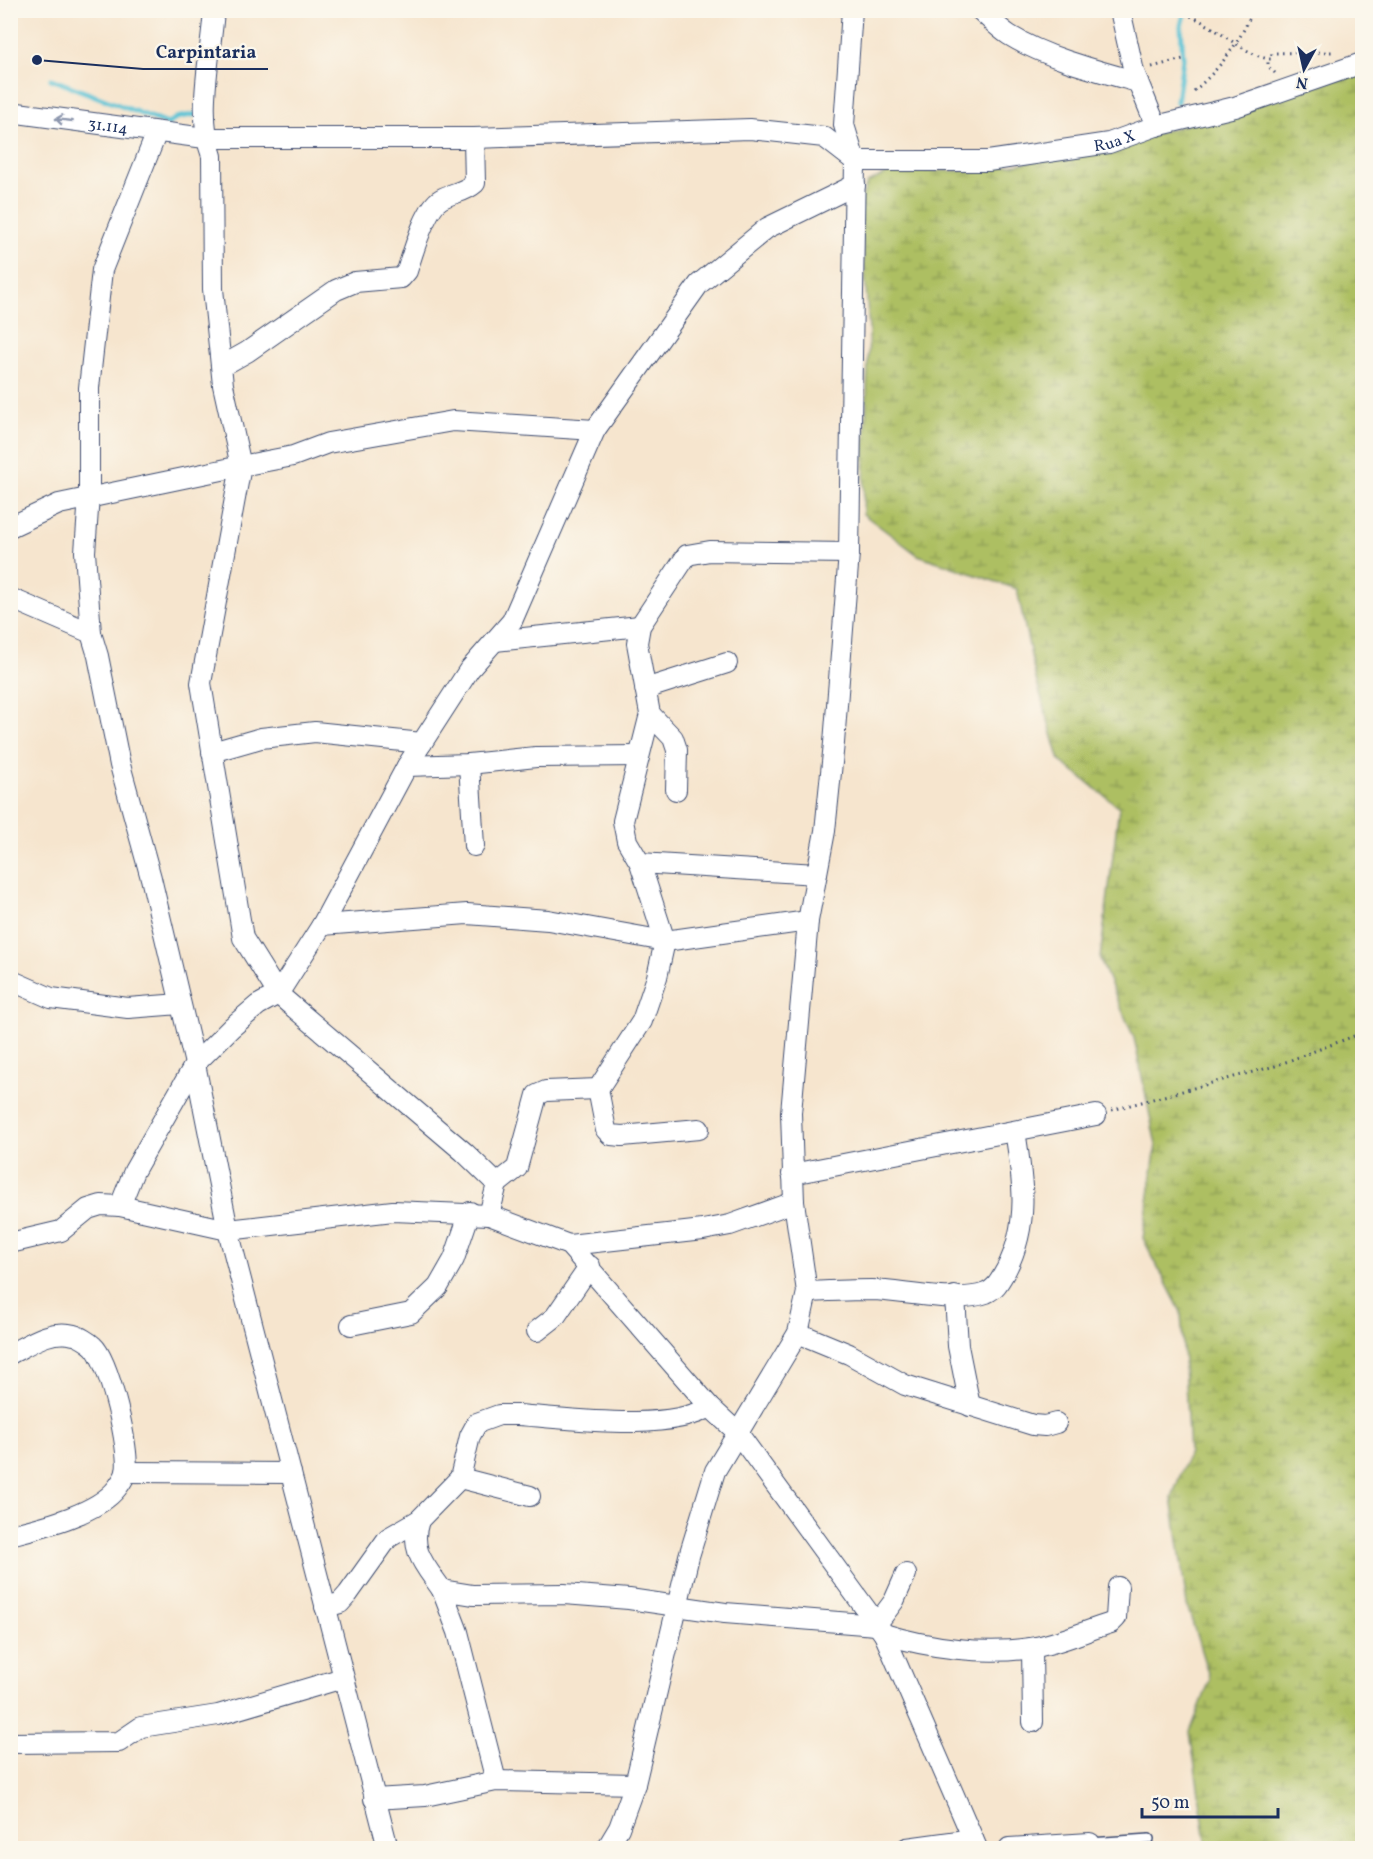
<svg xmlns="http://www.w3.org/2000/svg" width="1373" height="1859" viewBox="0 0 1373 1859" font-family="Vollkorn,serif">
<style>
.wetland{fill:url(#wetland-marsh);stroke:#647760;stroke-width:1.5}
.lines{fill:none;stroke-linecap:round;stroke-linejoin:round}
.stream{stroke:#5ac3d5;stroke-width:5}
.service-casing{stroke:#3c4a6f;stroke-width:12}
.minor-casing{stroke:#3c4a6f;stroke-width:22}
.path{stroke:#3c4a6f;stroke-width:3;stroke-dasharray:1.5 4.5;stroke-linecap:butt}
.service{stroke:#fff;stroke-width:9}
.minor{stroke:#fff;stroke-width:20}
.oneway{stroke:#8d97ae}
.labels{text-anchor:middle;stroke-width:4.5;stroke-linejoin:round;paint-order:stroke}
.street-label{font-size:16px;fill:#1b2f5e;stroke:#fbf7ec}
.leader{fill:none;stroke:#1b2f5e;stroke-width:2}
.callout-dot{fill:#1b2f5e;stroke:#fbf7ec;stroke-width:2}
.callout-label{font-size:18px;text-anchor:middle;font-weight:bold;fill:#1b2f5e;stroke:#fbf7ec;stroke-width:4.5;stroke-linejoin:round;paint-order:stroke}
</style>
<defs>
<pattern id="wetland-marsh" width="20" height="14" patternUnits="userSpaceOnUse" patternTransform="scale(1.5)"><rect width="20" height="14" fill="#adbf62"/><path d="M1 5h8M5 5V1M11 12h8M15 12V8" fill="none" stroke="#8c9c54"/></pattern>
</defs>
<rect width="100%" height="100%" fill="#fbf7ec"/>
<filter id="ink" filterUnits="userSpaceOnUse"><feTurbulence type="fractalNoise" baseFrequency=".0167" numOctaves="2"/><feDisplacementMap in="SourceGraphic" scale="12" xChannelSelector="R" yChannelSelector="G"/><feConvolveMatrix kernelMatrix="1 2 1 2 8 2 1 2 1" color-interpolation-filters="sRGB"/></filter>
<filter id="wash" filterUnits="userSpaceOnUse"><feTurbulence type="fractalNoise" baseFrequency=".008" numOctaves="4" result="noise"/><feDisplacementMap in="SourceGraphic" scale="24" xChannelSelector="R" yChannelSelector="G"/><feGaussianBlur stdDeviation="1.35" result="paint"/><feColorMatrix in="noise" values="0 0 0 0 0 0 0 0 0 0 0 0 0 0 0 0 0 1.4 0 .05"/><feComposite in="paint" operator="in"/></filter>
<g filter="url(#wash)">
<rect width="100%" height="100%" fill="#f6e5ce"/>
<polygon class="wetland" points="1362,72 1362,1848 1207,1848 1190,1732 1210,1680 1187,1605 1172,1497 1189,1452 1181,1312 1143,1238 1156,1145 1134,1038 1100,959 1119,807 1060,761 1036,679 1017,589 918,555 863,514 869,330 860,203 867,183 892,171 972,171 1120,148 1158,133"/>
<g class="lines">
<g class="stream">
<polyline points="51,79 168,124 176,118 202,113"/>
<polyline points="1177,102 1183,59 1181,26 1185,10"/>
</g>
</g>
</g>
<g filter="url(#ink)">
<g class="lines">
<defs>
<polyline id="service" points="1090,1843 1149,1839"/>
<g id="minor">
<path d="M980,10C989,18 998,28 1009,35C1044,57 1098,71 1138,82"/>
<polyline points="1120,10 1134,72 1156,126"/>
<path id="s1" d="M10,112L205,138H474L750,129L824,137L855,161"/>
<path id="s2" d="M855,161H988L1109,143L1156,126L1235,107L1362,63"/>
<path d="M222,366L247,352L336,290L355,282L401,278L407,271C413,253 425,208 441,199C453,192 464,193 475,183L474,138"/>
<polyline points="595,430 453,421 328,443 293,456 241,466 201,683 243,938 278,994 464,1152 497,1184 489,1215 569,1245 710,1407 737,1432 884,1634 977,1848"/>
<path d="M10,527L59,504L241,466L223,385L213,289L212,156C196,114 211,55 214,10"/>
<polyline points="10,598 91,633 98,656 120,765 151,878 195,1064 134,1171 120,1206"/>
<polyline points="91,633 85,552 89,496 89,388 102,270 157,132"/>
<polyline points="495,641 640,626"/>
<polyline points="645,689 727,663"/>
<polyline points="650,714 673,738 677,750 676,790"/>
<polyline points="212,752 261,738 315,732 422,743"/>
<polyline points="469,764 474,846"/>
<polyline points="407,766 469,764 536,757 639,756"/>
<polyline points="640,863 817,874"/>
<polyline points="322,925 467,914 548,920 665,941 808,921"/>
<polyline points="10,980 51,998 128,1008 180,1004"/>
<polyline points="598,1089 606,1130 611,1135 622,1136 699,1129"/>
<polyline points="792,1174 1096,1115"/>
<polyline points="497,1184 517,1168 537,1095 546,1091 598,1089 642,1021 657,977 665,941 640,863 627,841 623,821 650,714 637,643 640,626 687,555 710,551 849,553"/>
<polyline points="10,1243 61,1231 88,1209 101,1205 120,1206 228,1230 393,1211 489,1215"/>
<polyline points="569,1245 703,1230 730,1225 794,1202"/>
<path d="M807,1292C829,1291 850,1290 872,1290C904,1291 956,1304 986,1293C997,1288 1000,1280 1006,1270C1030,1224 1023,1180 1015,1131"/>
<polyline points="955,1296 958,1346 970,1406"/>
<polyline points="351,1325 411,1313 438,1287 454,1259 470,1212"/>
<polyline points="537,1331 555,1317 590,1266"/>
<polyline points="798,1333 849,1354 905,1385 1033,1425 1045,1426 1056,1423"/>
<path d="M10,1354C31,1343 50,1329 74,1335C79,1336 89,1342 93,1346C109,1360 131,1452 126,1472C125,1477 120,1484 117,1488C97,1514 42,1527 10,1535"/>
<polyline points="126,1472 291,1473"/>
<polyline points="460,1478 530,1496"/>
<path d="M419,1520C409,1551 425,1565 442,1590L473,1595L564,1594L629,1599L725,1613L876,1625L894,1601L906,1574"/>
<polyline points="442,1590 458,1632 496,1781"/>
<path d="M325,1607L340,1603L348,1594L388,1538L419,1520L460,1478L470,1436L477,1423L499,1415H517C568,1418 666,1433 710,1407"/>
<path d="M884,1634C929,1648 984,1655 1031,1648C1057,1644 1085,1631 1111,1623L1116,1618L1118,1587"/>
<polyline points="1032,1648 1033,1722"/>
<polyline points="10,1743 119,1742 141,1727 218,1715 343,1678"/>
<polyline points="374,1799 425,1796 496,1781 635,1784"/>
<polyline points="388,1848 228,1230 195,1064 232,1027 258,1005 278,994 322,925 407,766 469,670 512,621 595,430 699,284 767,228 855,185"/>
<polyline points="607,1848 619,1828 635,1784 689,1556 715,1471 798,1333 807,1292 794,1202 791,1113 808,921 825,831 834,743 849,553 855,161 844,125 852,10"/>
<polyline points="907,1848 973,1839"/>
<polyline points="1009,1848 1090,1843"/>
</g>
</defs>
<use href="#service" class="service-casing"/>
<use href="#minor" class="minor-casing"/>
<g class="path">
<path d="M1185,14C1215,24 1237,51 1268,59"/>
<polyline points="1152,67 1183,59"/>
<polyline points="1275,73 1268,66 1268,59 1271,59 1272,53 1333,52"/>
<path d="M1194,91C1221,67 1239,44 1253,10"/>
<polyline points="1112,1110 1275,1066 1362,1033"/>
</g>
<use href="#service" class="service"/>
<use href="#minor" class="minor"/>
</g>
<defs><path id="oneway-shaft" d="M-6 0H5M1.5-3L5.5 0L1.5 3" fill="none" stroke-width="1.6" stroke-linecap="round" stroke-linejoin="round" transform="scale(1.5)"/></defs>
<use class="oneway" href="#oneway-shaft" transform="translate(64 120) rotate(-173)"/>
</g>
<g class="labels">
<g class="street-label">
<text dy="6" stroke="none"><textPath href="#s1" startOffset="99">31.114</textPath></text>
<text dy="6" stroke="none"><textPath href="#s2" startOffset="261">Rua X</textPath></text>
</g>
</g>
<path class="leader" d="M37 60L143 69H268"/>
<circle class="callout-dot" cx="37" cy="60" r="6"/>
<g class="callout-label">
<text x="206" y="58">Carpintaria</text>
</g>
<rect width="1373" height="1859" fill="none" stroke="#fbf7ec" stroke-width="36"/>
<g transform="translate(1304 69) rotate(188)" stroke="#fbf7ec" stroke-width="4.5" paint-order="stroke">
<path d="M0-4.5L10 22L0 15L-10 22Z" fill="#1b2f5e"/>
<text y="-9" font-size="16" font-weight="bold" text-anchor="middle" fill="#1b2f5e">N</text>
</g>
<path d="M1142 1808v9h136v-9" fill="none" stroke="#1b2f5e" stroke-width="3"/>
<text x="1151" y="1808" font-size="18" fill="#1b2f5e" stroke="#fbf7ec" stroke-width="4.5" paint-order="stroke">50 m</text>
</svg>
